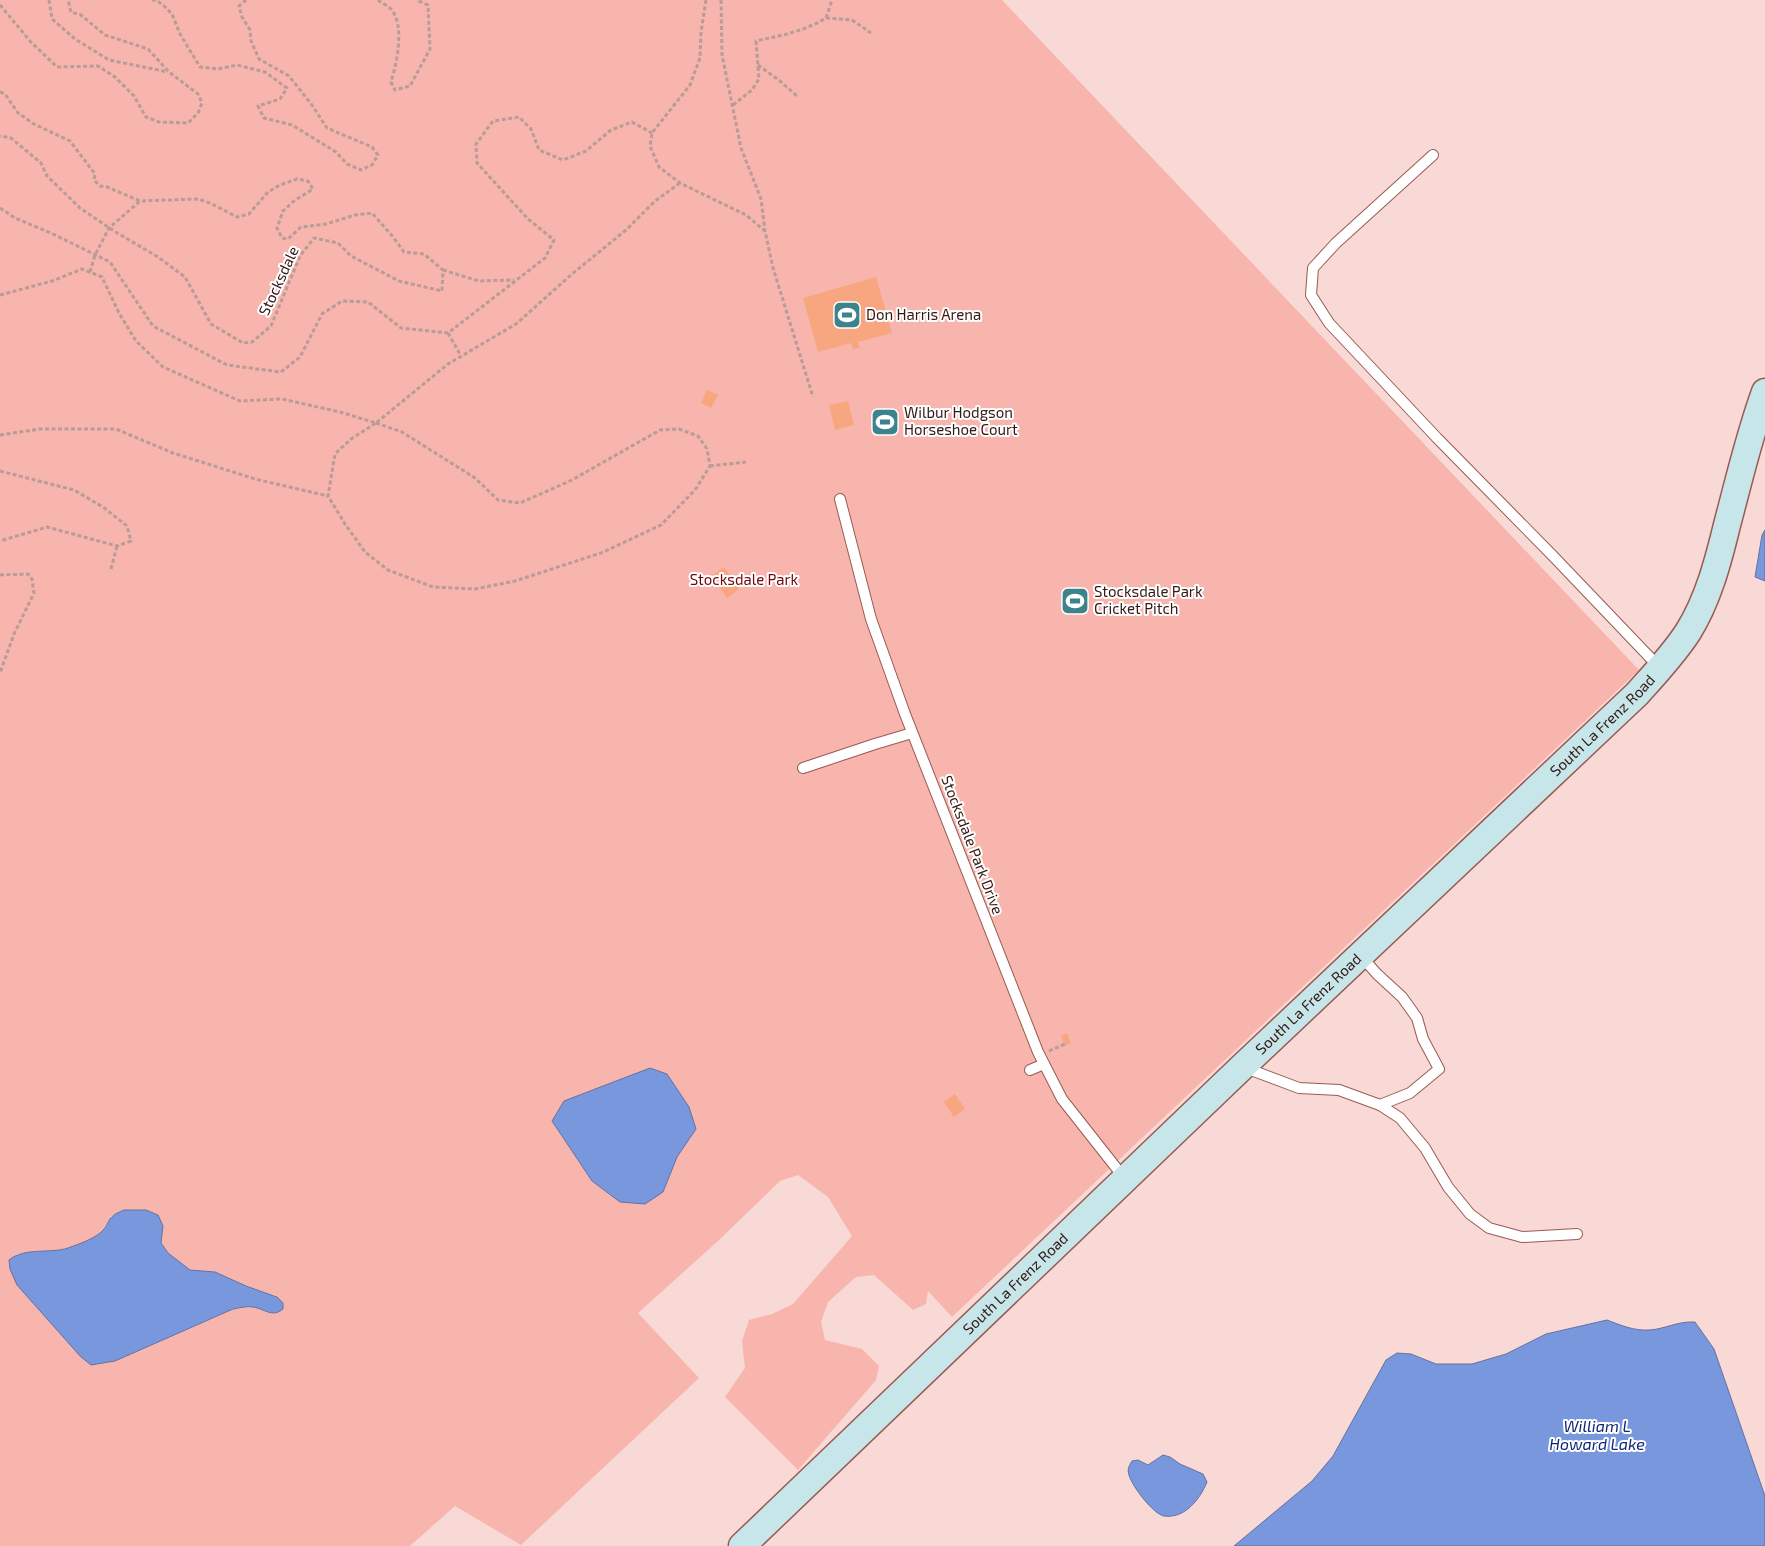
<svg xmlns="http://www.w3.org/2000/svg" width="1765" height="1546" viewBox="0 0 1765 1546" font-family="'Exo 2',sans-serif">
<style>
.green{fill:#f8b5ad;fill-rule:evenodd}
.water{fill:#7997dd;stroke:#6471a2}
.building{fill:#f8a67f}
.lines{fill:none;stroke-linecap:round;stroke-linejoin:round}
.lane-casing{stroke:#9a5a53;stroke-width:12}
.secondary-casing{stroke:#9a5a53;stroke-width:29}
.path{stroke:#b99b98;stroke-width:3;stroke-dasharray:4 2.5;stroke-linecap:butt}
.lane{stroke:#fff;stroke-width:10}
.secondary{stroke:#c6e6ea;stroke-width:26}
.labels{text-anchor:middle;stroke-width:4;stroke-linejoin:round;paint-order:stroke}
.street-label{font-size:15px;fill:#341917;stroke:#fff}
.poi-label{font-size:15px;fill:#341917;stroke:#fff;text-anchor:start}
.park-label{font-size:15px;fill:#75050d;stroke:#fff}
.water-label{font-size:16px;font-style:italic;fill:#102677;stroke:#fff}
</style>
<rect width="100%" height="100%" fill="#f8d9d5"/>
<path class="green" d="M0,0H1002L1639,670L952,1317L928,1291L926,1304L913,1310L874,1275L856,1277L828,1302L821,1322L825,1340L862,1349L879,1366L876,1380L798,1470L725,1397L745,1368L742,1341L749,1320L772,1314L793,1304L852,1236L828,1197L798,1175L780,1181L718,1241L638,1313L699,1378L521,1545L455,1506L410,1546H0ZM112,1215L163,1226L161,1243L168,1253L190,1270L215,1272L246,1286L277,1296L267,1312L253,1307L233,1309L115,1361L16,1254C40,1252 85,1251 101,1231C105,1226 108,1220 112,1215Z"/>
<g class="water">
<polygon points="1765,530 1765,581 1755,577 1762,535"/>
<polygon points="650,1068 667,1074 689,1107 696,1129 677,1157 663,1192 645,1204 620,1202 592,1181 552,1121 564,1101"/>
<path d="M124,1210H146L158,1215L163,1226L161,1243L168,1253L190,1270L215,1272L246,1286L277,1297L283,1303V1309C272,1318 265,1309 253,1307C247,1306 239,1308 233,1309L115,1361L91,1365L80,1356L17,1285L10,1269L9,1260C25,1247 49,1254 68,1248C79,1244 91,1240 100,1233C112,1222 104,1218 124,1210Z"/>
<path d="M1607,1320C1620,1325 1634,1331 1649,1330C1666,1329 1677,1321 1695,1322L1714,1349L1765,1496V1546H1234L1312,1481L1333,1456L1386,1360L1397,1353L1411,1354L1436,1364H1472L1506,1354L1546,1334Z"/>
<path d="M1163,1455L1170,1457L1180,1464L1203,1474L1207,1482C1200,1499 1185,1519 1164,1516C1153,1514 1132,1486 1129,1475C1127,1469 1129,1466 1132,1461L1138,1460L1148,1465Z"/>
</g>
<g class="building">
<polygon points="876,277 892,333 858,342 860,348 853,349 851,343 818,352 803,298"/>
<polygon points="707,390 718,395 711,408 701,403"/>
<polygon points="848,401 854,425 835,430 829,405"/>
<polygon points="724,567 739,589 727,598 712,576"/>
<polygon points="1067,1033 1071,1043 1065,1046 1061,1036"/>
<polygon points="955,1094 965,1109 954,1117 944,1102"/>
</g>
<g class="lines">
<defs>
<g id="lane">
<polyline points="1433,155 1336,243 1313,268 1311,295 1329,323 1437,438 1553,556 1660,668"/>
<polyline points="840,499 871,619 905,714 1038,1052 1062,1099 1125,1179"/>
<polyline points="803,768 875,744 912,733"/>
<polyline points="1243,1067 1299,1088 1339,1090 1380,1105 1410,1093 1439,1069 1423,1039 1417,1018 1402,997 1377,974 1361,956"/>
<polyline points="1030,1070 1044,1064"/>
<polyline points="1380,1105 1400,1118 1425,1148 1448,1187 1470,1214 1489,1228 1522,1237 1577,1234"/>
</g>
<g id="secondary">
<path id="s1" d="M742,1546L1242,1067L1637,694C1655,674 1673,655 1688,632C1708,600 1718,562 1727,525C1739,480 1749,436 1765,392"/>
</g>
</defs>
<use href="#lane" class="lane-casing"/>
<use href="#secondary" class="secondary-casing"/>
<g class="path">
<polyline points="49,0 52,19 75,39 109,60 168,72"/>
<polyline points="152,0 156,0 164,6 172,14 180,34 200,67 218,69 237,65 265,72 287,88 280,99 258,106 264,118 292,125 336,152 347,164 361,170 372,165 378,155 372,147 327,128 312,105 289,76 259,59 251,41 250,30 242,17 239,6 246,0"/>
<path d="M378,0C382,3 388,6 391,9C405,25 397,63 391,82L395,90L410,86L430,49L428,5L416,0"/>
<polyline points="706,0 701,32 700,58 690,85 652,133 650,146 659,167 680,183 746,215 765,231"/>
<polyline points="721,0 722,55 741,148 761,199 765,231 773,268 813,397"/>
<polyline points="0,5 30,41 57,67 98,66 115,77 134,96 146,117 159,122 188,123 198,113 202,103 198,94 169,72 148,49 105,35 81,15 71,12 68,0"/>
<polyline points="826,18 852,20 871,33"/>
<polyline points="758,65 780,81 797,96"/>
<polyline points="0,92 5,94 18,113 34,124 70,141 95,174 94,180 100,186 107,187 140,201 198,199 210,203 237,217 249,214 268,192 280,185 297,179 308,181 313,189 294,201 283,211 277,228 282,238 288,239 301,227 326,224 355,215 372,213 394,238 404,252 424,254 443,270 442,291 399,281 351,256 338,243 314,238 300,256 271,326 252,342 243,343 211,324 185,277 158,257 114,231 80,208 47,176 41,163 11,138 0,136"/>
<path d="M733,105L752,90L759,79L756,41C783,35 802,32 826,18L832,0"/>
<polyline points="0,208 15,218 53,234 110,262 153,326 227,365 281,372 300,357 322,314 342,301 368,302 401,328 448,333 545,258 554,240 528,219 477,163 476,144 493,121 519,117 531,129 539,150 563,160 586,151 611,130 632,122 652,133"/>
<polyline points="443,270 479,281 514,280"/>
<polyline points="90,272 95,255 109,228 140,201"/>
<polyline points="0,295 52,281 82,269 102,277 119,313 136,341 163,367 240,401 282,399 340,412 376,423 448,364 516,324 572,274 626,230 655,201 680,183"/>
<polyline points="448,333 461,356"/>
<polygon points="376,423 402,432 475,478 498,500 520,503 572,480 660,430 679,429 698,436 707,449 710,466 695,490 661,525 601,553 515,581 475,589 433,587 388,570 365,552 345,524 328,496 335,454 351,439"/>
<polyline points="0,435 40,429 116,429 173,453 255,479 328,496"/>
<polyline points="710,466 746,462"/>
<polyline points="0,471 74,490 103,507 127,526 131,541 117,546 47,527 0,541"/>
<polyline points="111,569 117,546"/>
<polyline points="0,575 28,574 32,579 34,593 14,634 0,673"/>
<polyline points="1049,1051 1065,1044"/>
</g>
<use href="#lane" class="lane"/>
<use href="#secondary" class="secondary"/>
</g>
<defs>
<symbol id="stadium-square" viewBox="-11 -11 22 22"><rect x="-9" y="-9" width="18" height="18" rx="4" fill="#3c838c" stroke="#fff"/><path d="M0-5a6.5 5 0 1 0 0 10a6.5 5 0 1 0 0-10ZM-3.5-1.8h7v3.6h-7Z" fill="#fff"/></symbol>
</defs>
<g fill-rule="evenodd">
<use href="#stadium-square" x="831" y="299" width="32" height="32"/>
<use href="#stadium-square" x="869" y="406" width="32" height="32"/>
<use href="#stadium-square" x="1059" y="585" width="32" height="32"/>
</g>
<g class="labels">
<g class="street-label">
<text transform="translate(279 281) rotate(-65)" y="5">Stocksdale</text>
<text dy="5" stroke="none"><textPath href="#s1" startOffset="1189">South La Frenz Road</textPath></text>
<text transform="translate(972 845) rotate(69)" y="5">Stocksdale Park Drive</text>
<text dy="5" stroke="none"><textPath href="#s1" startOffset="784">South La Frenz Road</textPath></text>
<text dy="5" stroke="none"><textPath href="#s1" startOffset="379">South La Frenz Road</textPath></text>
</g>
<g class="poi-label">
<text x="866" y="320">Don Harris Arena</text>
<text x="904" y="418">Wilbur Hodgson<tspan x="904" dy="17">Horseshoe Court</tspan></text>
<text x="1094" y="597">Stocksdale Park<tspan x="1094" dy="17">Cricket Pitch</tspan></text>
</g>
<g class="park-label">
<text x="744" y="585">Stocksdale Park</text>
</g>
<g class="water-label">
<text x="1597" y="1432">William L<tspan x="1597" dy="18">Howard Lake</tspan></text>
</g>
</g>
</svg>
